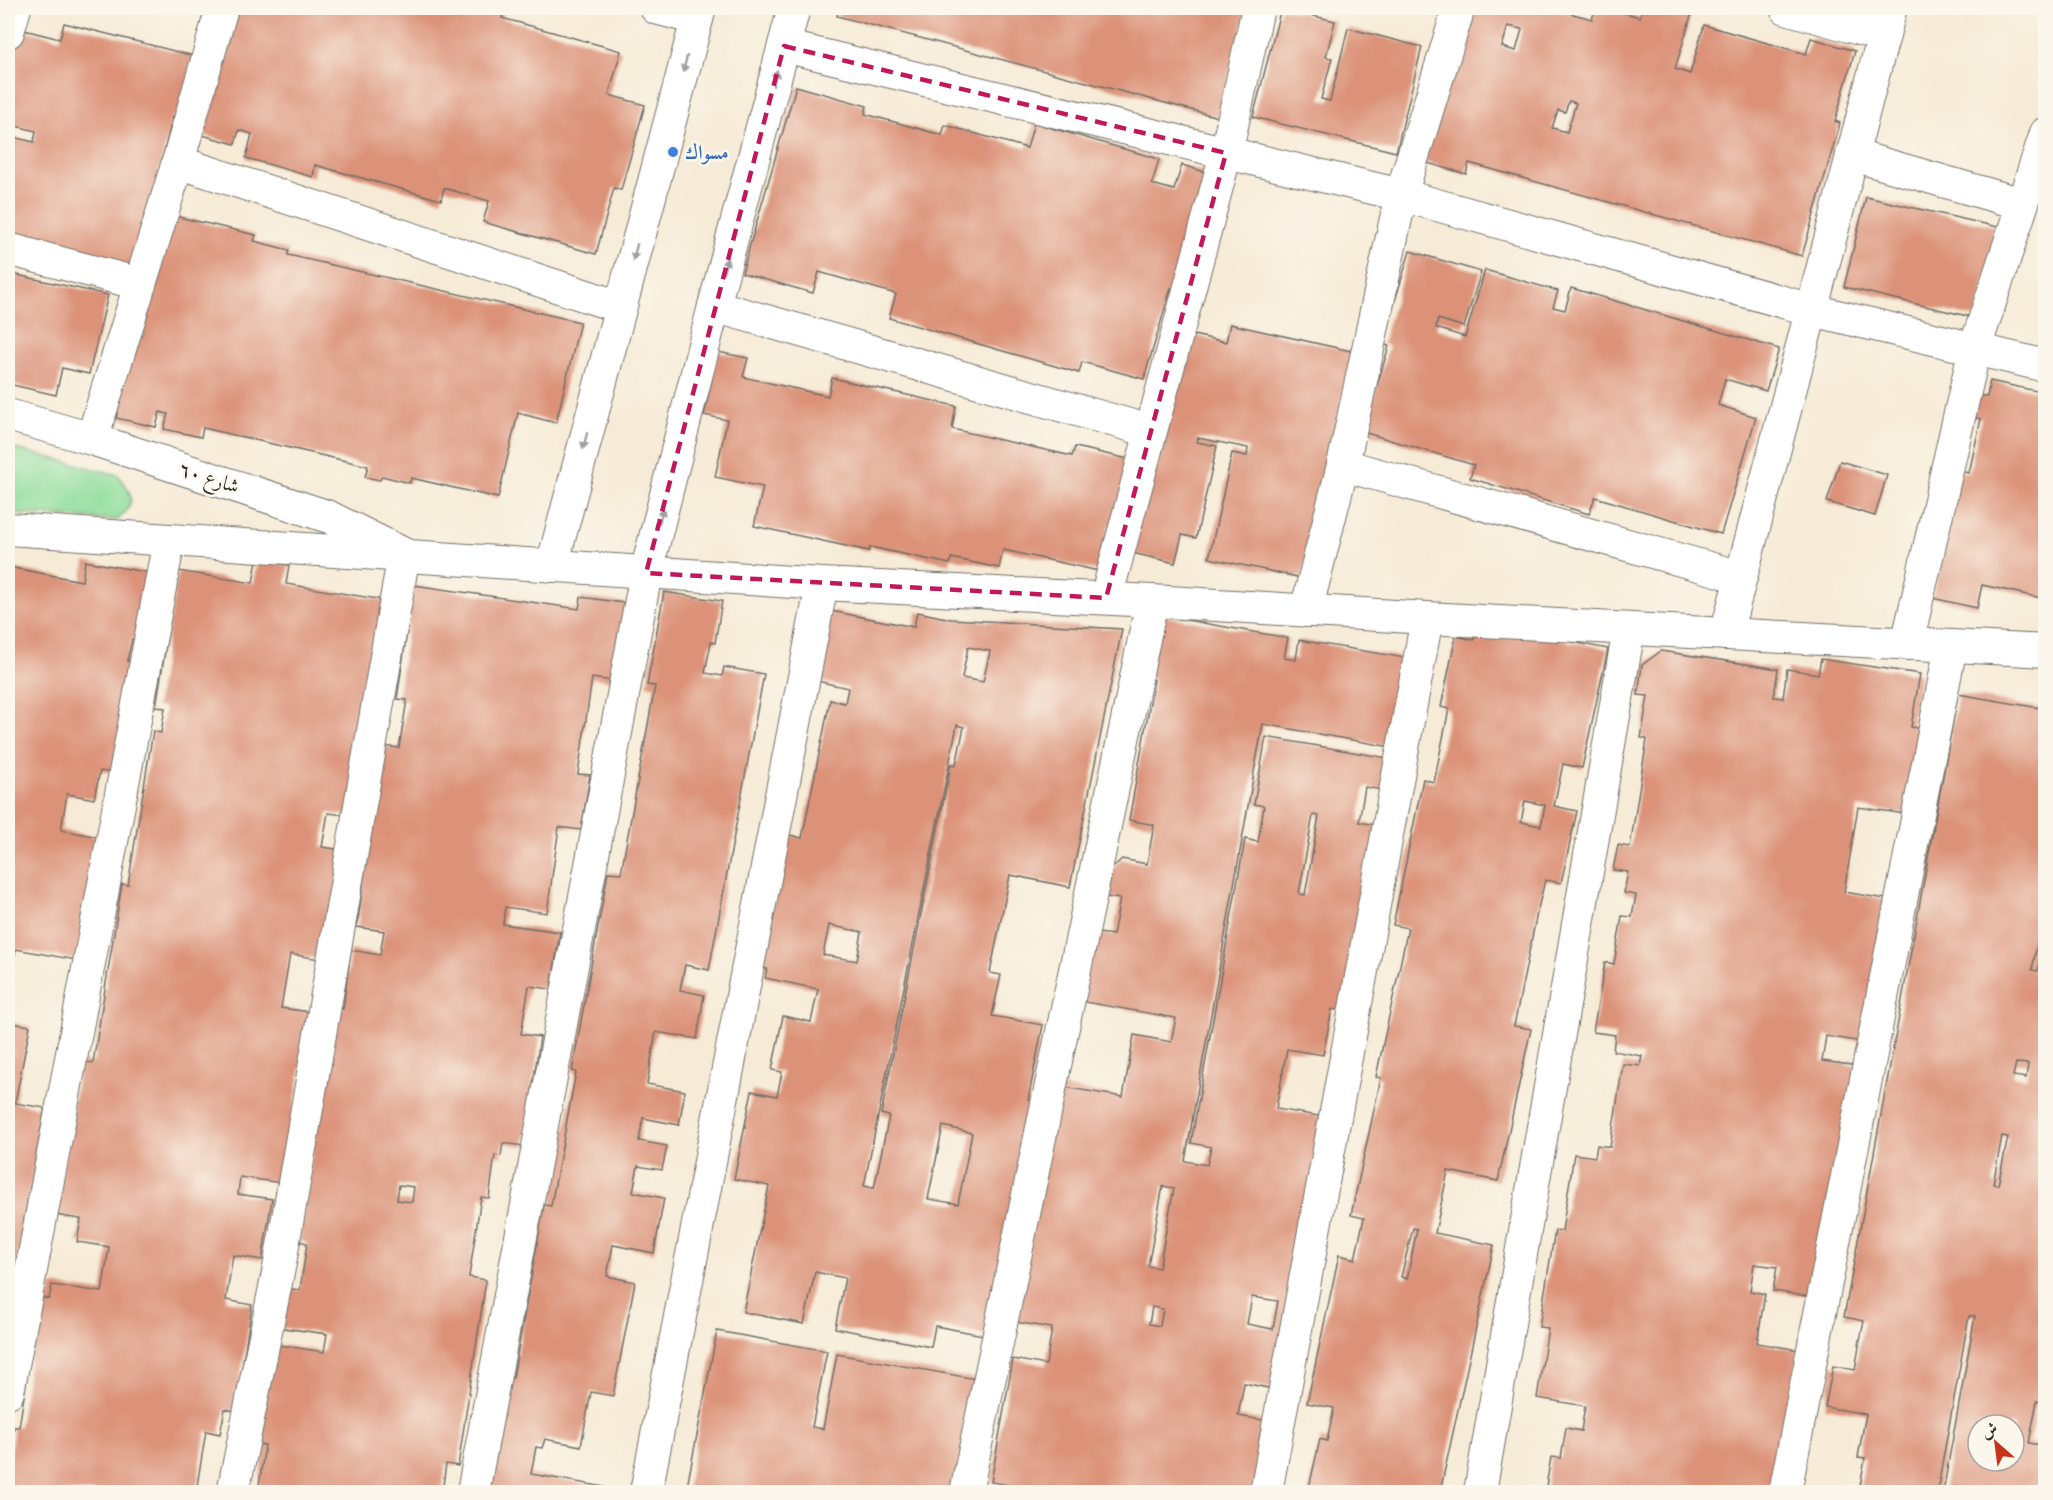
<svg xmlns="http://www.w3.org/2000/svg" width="2053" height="1500" viewBox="0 0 2053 1500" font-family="'IM FELL French Canon',Amiri,serif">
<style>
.green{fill:#8edd9c;stroke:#5c8464;stroke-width:1.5}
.building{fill:#db9278;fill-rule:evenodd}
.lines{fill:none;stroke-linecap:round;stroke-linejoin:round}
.street-casing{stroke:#726e67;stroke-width:34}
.street{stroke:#fff;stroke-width:32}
.oneway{fill:#a0a0a0}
.marked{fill:none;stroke:#c2185b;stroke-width:4.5;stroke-dasharray:12 8;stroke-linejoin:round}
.shop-dot{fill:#3f7fe0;stroke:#fbf7ec;stroke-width:2}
.labels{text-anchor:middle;stroke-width:5;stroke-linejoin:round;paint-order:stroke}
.shop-label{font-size:20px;font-weight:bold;fill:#366cbe;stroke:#fbf7ec;text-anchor:start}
.street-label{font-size:20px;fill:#2b2b2b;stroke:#fbf7ec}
</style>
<rect width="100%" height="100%" fill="#fbf7ec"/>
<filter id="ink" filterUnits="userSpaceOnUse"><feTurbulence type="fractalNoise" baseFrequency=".0167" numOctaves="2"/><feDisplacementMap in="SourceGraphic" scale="12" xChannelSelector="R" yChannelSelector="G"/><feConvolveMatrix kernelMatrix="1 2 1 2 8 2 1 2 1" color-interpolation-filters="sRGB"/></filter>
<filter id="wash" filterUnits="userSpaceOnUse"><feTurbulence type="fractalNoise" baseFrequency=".008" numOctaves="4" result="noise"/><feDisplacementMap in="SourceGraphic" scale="24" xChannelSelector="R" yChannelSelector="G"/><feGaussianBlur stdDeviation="1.35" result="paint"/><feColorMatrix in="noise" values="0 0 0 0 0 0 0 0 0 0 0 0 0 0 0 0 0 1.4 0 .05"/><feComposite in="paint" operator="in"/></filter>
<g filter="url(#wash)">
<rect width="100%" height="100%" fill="#f6ebd7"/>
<path class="green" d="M8,447L118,475C133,493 137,504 117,520L8,513Z"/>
<g id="blocks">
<g class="building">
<polygon points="231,8 505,8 502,18 621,51 609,95 645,105 621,190 614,188 596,254 483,222 489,201 444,188 441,200 315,165 313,177 246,158 252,134 239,130 235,144 195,133"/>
<polygon points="839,8 1247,8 1218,117 837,16"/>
<polygon points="1281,8 1335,21 1326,57 1332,58 1321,99 1330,101 1348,28 1422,47 1396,152 1253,117"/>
<polygon points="1412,8 1452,8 1450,17"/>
<path d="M1468,8H1559L1558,10L1592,19L1596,8H1607L1640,17L1642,8H1672L1692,13L1675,69L1690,74L1704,25L1806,54L1811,38L1855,51L1835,121L1840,123L1802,256L1469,163L1466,174L1424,162ZM1508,26L1522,29L1516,51L1502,47ZM1569,101L1576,103L1567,132L1552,128L1558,110L1565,112Z"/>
<path d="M64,23L194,56L179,118L173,116L134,269L8,237V45L12,27L60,39ZM16,126L36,131L34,142L13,137Z"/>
<polygon points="796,86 867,106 865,114 942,135 945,125 1027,148 1034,123 1159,159 1152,184 1174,190 1182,165 1215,175 1182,291 1171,288 1144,379 1082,362 1079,373 889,318 896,294 819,272 813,293 742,273"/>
<polygon points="1866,197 1998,227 1976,318 1844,287"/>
<polygon points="166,214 256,235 254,241 289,250 288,255 580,322 556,423 518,413 498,498 411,478 410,483 382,476 380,480 365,477 368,466 203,428 201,437 164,429 168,414 160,412 156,427 116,418"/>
<polygon points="1410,251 1481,272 1464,327 1438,319 1436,328 1465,337 1485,270 1558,291 1553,307 1565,310 1571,288 1779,349 1766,391 1725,379 1718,405 1756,417 1721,534 1595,497 1589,514 1470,478 1474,465 1363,432 1389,346 1382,344"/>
<polygon points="8,273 108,295 89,374 62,368 56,395 8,384"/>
<polygon points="1230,324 1360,353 1346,380 1302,578 1209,558 1232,453 1247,456 1248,448 1198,438 1197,442 1217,446 1196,538 1182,535 1175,563 1128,552 1184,333 1226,342"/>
<polygon points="718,352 748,358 743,377 828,396 832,378 956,406 952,429 1072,456 1075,447 1133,460 1117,527 1109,525 1099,571 1003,550 999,568 951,558 950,564 870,547 869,551 754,526 763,487 715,477 727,420 704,415"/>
<polygon points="1990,381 2046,393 2046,504 2043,517 2046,518 2046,599 1982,585 1977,608 1932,598 1960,471 1969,473 1981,419 1969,416 1974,394 1987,397"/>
<polygon points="1840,461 1887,475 1875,516 1827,502"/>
<polygon points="257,560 289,565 286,584 390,601 353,816 328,813 322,847 343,850 325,960 290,954 281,1008 310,1012 282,1183 240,1177 238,1194 272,1199 262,1260 233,1255 226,1300 252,1305 235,1411 225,1409 220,1434 206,1431 196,1492 8,1492 8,1467 14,1427 19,1427 40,1297 49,1299 52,1285 102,1292 109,1247 77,1242 81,1219 55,1215 80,1061 93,1063 122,884 128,885 153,731 161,733 165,708 156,707 178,571 253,583"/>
<polygon points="85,561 151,573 138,640 132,639 127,661 135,663 114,773 100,771 94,799 67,794 61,830 99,837 76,960 16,949 8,986 8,567 82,581"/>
<path d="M414,585L579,609L581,597L631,604L620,682L592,678L578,774L590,775L581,830L559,827L547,913L505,907L503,924L560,932L551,989L529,986L521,1034L540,1037L524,1146L503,1143L501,1156L495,1155L489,1198L481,1197L469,1277L486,1280L458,1466L446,1464L442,1492H308L259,1485L265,1445L258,1444L273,1344L324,1352L327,1334L276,1327L282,1288L300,1290L307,1243L299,1241L334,1008L343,1009L351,950L380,955L384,931L357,927L383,746L399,748L407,700L397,699ZM399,1185L414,1187L412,1202L397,1200Z"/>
<polygon points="664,592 722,601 715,643 711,642 705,673 722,676 724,667 764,674 709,970 685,965 680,990 704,995 697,1039 656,1032 655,1037 647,1084 685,1091 679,1125 643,1118 639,1141 667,1146 662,1170 638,1166 633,1192 664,1198 654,1253 613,1245 607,1276 635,1282 613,1396 591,1392 581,1446 545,1439 542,1448 536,1447 531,1474 605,1487 604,1492 483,1492 505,1377 513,1378 544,1205 551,1206 576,1072 572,1071 608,872 621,873 655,686 647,685"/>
<path d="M831,611L914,627L917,612L951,619L1122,629L1070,887L1010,875L990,973L1001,975L992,1016L1043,1025L1028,1100L1035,1102L988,1336L935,1326L931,1347L835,1328L845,1278L815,1272L804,1324L743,1312L769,1186L734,1179L752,1091L777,1096L782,1072L772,1070L783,1016L811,1022L818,989L765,978L767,969L759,968L786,834L802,838L830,700L845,703L848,688L817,681ZM968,647L990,651L983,682L962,678ZM957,725L964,727L956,765L951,764L881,1114L889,1116L874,1188L864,1186ZM829,925L862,932L857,961L823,955ZM943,1126L972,1133L958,1204L928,1199Z"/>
<path d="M1158,615L1288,638L1284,658L1296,660L1299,640L1412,659L1396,748L1263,724L1256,761L1185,1161L1207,1165L1211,1147L1191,1143L1245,839L1258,842L1264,806L1254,804L1266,737L1394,759L1388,791L1365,787L1359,822L1381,826L1348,1012L1332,1009L1323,1055L1287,1049L1276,1109L1331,1118L1282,1391L1244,1383L1238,1416L1274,1422L1261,1492H1052L991,1482L1013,1359L1046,1365L1052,1328L1016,1322L1058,1086L1123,1097L1134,1035L1171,1042L1176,1018L1079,1001L1091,932L1113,935L1120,899L1106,897L1111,869L1122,859L1147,864L1154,825L1129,820L1154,680L1147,678ZM1313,815L1319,816L1305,895L1299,894ZM1163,1186L1174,1188L1159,1268L1148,1266ZM1252,1297L1278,1301L1273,1329L1247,1324ZM1152,1307L1163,1309L1160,1326L1149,1324Z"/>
<path d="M1477,628L1517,631L1608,649L1582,768L1563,764L1554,806L1577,811L1561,883L1545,880L1537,913L1514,1026L1531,1029L1498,1181L1448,1171L1435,1233L1494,1245L1440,1492H1308L1320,1439L1327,1441L1334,1408L1307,1403L1339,1255L1355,1259L1364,1218L1351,1215L1381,1078L1376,1077L1408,928L1393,925L1423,779L1434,782L1449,709L1441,707L1456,636L1474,640ZM1525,801L1545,805L1541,826L1521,822ZM1413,1228L1417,1229L1407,1279L1401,1277Z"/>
<polygon points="1661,651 1778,669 1774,697 1783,698 1787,669 1818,674 1821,659 1920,674 1911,727 1926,729 1912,815 1858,807 1844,892 1886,899 1862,1042 1826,1036 1822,1061 1858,1066 1818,1298 1773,1291 1777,1267 1754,1264 1750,1291 1765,1294 1757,1343 1799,1350 1776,1492 1545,1492 1551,1457 1561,1458 1566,1428 1581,1431 1585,1406 1537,1398 1548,1328 1539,1327 1555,1230 1562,1231 1574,1154 1595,1157 1597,1145 1610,1147 1623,1064 1640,1066 1642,1056 1613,1051 1615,1035 1593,1032 1605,962 1614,964 1622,916 1632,917 1636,895 1624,893 1628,872 1613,870 1618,845 1630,847 1647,739 1641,738 1648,696 1638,695 1642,665"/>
<path d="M1958,694L2046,709V898L2032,970L2038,971L2046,936V1402L2037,1401L2029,1443L2046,1446V1490H2043V1492H1943L1975,1316H1969L1937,1492H1859L1865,1458L1858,1457L1866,1414L1825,1407L1833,1366L1855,1370L1860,1340L1864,1321L1844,1317ZM2016,1063L2028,1064L2026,1078L2013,1076ZM2002,1136L2008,1137L1998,1185L1993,1184ZM1978,1425H2014V1461H1978Z"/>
<polygon points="8,1022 30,1026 15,1103 45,1108 9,1300"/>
<polygon points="717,1331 827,1351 812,1427 823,1429 837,1354 976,1379 954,1492 686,1492"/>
</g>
</g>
</g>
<g filter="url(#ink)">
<use href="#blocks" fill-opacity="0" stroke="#726e67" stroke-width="1.5"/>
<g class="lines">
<defs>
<g id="street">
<polyline points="656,8 697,19"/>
<polyline points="1786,8 1884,36"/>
<polyline points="8,32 15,8"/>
<polyline points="784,46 1401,195 1812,310 2046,366"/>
<polyline points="1852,155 2022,204"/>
<polyline points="178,162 620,307"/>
<polyline points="8,249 140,284"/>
<polyline points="714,306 1150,431"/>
<polyline points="8,415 92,439 329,517 404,554 280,1263 233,1492"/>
<polyline points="92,439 178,162 222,8"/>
<polyline points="1343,465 1741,577"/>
<polyline points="8,529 822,584 1152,601 1427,618 2046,651"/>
<polyline points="552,566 700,8"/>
<polyline points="1106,598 1226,153 1258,8"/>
<polyline points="1306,611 1343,465 1401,195 1459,8"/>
<polyline points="1726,634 1891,8"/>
<polyline points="1907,644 1975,348 2046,133"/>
<polyline points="8,1392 169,540"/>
<polyline points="473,1492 646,573 714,306 794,8"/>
<polyline points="646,1492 822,584"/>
<polyline points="966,1492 1152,601"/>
<polyline points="1266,1492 1427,618"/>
<polyline points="1480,1492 1629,629"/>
<polyline points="1785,1492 1951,646"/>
</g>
</defs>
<use href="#street" class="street-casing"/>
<use href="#street" class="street"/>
</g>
<defs><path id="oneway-solid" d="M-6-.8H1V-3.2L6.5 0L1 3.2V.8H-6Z" transform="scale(1.5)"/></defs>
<g class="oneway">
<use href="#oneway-solid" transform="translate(685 64) rotate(105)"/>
<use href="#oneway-solid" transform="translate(775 78) rotate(-75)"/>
<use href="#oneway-solid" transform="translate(635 252) rotate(105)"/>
<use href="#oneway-solid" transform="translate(725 266) rotate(-75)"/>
<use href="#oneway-solid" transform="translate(585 441) rotate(105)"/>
<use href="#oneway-solid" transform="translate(661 516) rotate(-76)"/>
</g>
</g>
<path class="marked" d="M784,46L1226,153L1106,598L646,573Z"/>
<circle class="shop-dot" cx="673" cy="152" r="6"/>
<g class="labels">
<g class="shop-label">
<text x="685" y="159">مسواك</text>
</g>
<g class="street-label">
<text transform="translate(209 477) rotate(18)" y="7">شارع ٦٠</text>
</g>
</g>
<rect width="2053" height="1500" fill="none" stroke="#fbf7ec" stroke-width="30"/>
<g transform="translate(1996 1443) rotate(332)"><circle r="28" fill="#fbf7ec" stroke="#a8a59f" stroke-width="1.5"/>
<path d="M0-4.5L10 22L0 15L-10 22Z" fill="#c8321e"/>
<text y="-9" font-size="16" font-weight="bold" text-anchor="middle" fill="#2b2b2b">ش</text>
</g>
</svg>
